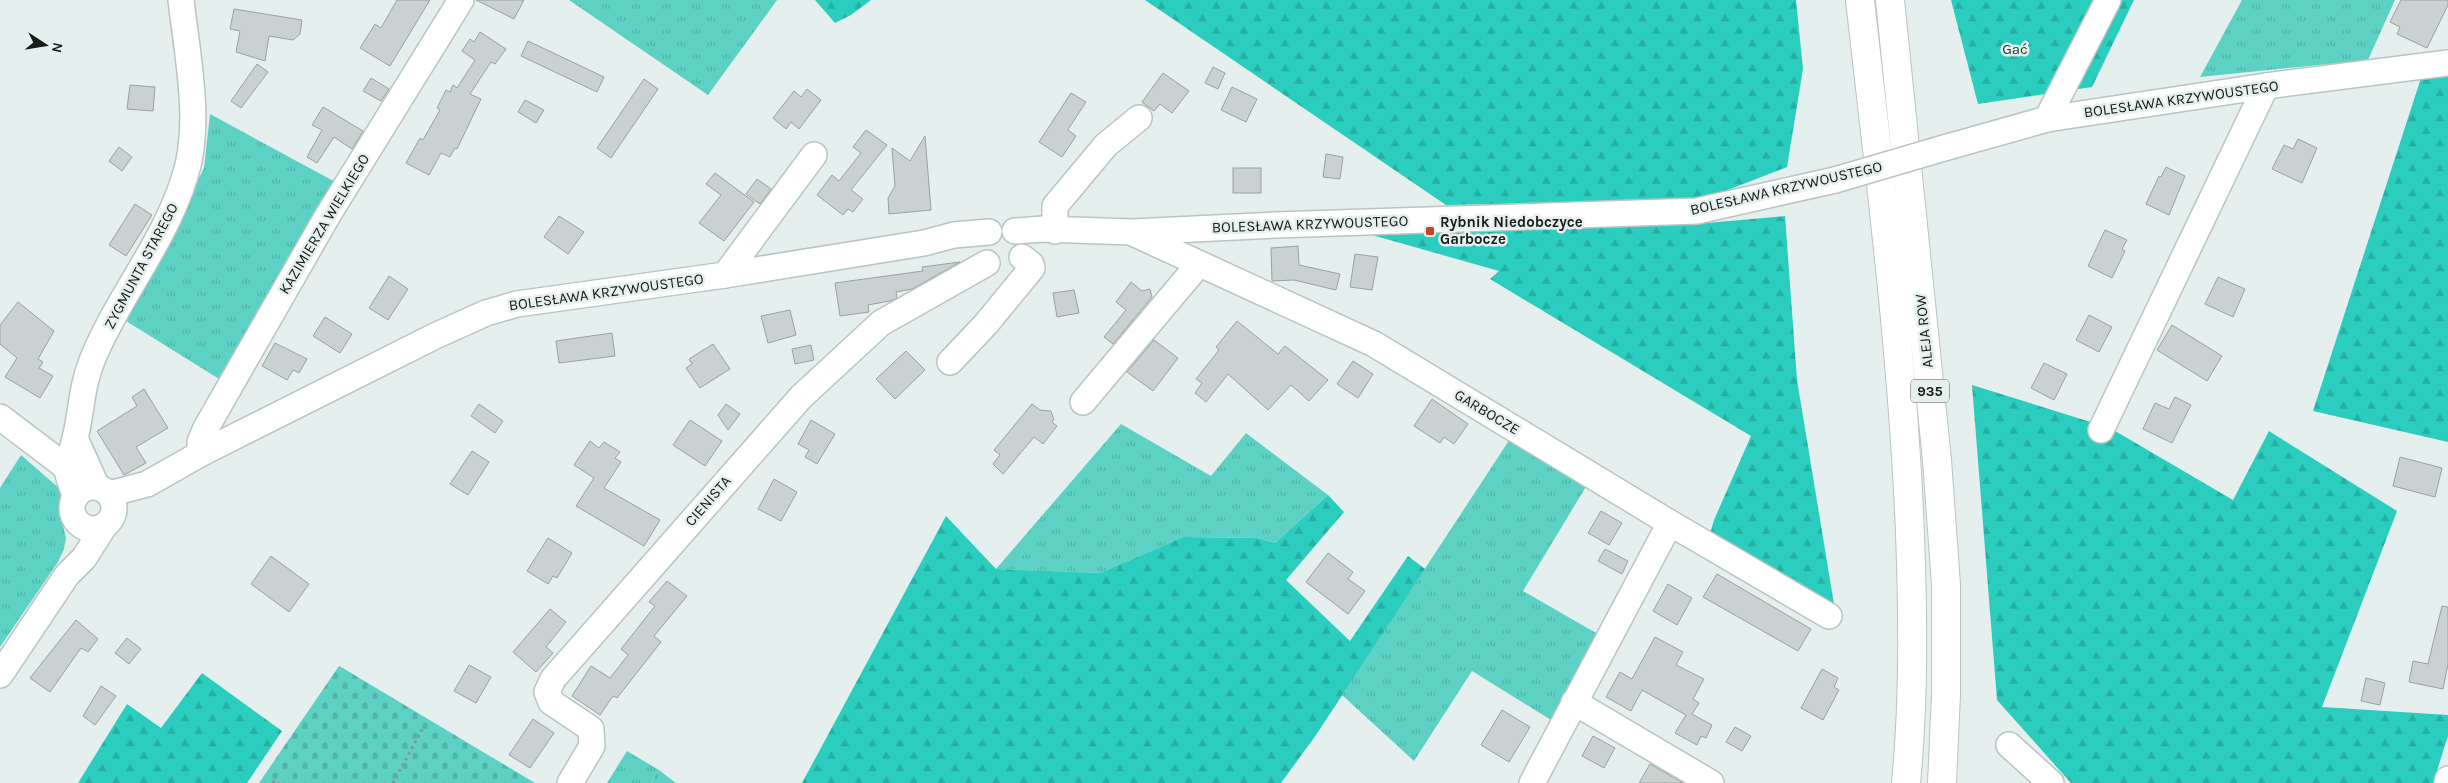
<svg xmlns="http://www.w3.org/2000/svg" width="2448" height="783" viewBox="0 0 2448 783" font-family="Karla,sans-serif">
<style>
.grass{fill:url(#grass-tufts)}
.forest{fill:url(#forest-firs)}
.cemetery{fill:url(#cemetery-stones)}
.building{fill:#c9d2d0;stroke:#9aa2a1}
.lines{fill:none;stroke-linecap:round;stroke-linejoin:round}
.minor-casing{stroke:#bac4c2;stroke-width:28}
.major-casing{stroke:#bac4c2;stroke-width:30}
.path{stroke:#8b9291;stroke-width:3;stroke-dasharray:2.5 4;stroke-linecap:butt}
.minor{stroke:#fff;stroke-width:25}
.major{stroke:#fff;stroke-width:28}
.minor-bridge-casing{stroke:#bac4c2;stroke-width:28;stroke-linecap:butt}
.minor-bridge{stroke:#fff;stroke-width:25}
.poi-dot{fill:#cb421f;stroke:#e5efed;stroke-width:2}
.labels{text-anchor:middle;stroke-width:5;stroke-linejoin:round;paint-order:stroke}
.shield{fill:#e5efed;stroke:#555b59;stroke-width:1}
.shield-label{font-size:14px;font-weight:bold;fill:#171b1a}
.park-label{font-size:15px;fill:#233c38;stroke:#e5efed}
.street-label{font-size:15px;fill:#171b1a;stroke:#e5efed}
.poi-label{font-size:15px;font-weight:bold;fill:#171b1a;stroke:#e5efed;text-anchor:start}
</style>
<defs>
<pattern id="grass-tufts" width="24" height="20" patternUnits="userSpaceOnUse" patternTransform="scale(1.25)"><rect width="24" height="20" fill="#5dd2c4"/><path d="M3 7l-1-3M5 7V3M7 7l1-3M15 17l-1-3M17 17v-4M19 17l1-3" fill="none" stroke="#50b4a8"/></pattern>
<pattern id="forest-firs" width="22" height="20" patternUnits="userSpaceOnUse" patternTransform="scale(1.25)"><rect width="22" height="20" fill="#2acdbe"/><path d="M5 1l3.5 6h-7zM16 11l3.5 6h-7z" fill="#25afa3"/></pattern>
<pattern id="cemetery-stones" width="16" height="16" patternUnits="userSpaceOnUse" patternTransform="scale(1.25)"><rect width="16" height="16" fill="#5dd2c4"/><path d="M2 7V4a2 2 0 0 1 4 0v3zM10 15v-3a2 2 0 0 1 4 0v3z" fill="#50b4a8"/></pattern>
</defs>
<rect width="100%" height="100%" fill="#e5efed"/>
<g class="grass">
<polygon points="569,0 777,0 708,95"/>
<polygon points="2242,0 2395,0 2368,60 2200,77"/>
<polygon points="210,114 339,184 224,382 126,321 204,168"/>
<polygon points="1121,424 1211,476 1246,433 1328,495 1275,543 1257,538 1183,537 1100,573 996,569"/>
<polygon points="1510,439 1587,485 1523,591 1603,637 1556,723 1472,671 1414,761 1342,695"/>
<polygon points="21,455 60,489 60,512 66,538 64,549 58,562 0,647 0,488"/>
<polygon points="627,751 659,770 651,783 607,783"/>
</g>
<g class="forest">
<polygon points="815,0 871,0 851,15 835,23"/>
<polygon points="1145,0 1796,0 1803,69 1787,167 1702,200 1446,205"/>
<polygon points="1951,0 2134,0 2092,87 1978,104"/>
<polygon points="2448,77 2448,442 2313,411 2421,78"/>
<polygon points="1785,216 1797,380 1834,604 1710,534 1714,520 1751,436 1490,279 1499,271 1372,235 1707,223"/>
<polygon points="1972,385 2110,428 2233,500 2269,431 2397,511 2322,707 2448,715 2448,736 2433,783 2071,783 1997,700"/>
<polygon points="1328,495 1344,512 1286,580 1350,641 1408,556 1425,569 1316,735 1281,783 802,783 946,516 996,569 1100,573 1183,537 1257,538 1275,543"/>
<polygon points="202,673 282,731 247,783 78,783 127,704 161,728"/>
</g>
<g class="cemetery">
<polygon points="339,666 341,667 535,783 259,783"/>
<polygon points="659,770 676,783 651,783"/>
</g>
<g class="building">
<polygon points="397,0 430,0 390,66 360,48 375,24 381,28"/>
<polygon points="476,0 524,0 514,19"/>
<polygon points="2401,0 2448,0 2448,5 2427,48 2397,34 2400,27 2390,22"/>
<polygon points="234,9 302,20 300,34 293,40 269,36 265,61 236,52 240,31 230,29"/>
<polygon points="480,32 506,49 495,64 491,62 470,94 481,99 457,149 455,148 450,157 441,153 429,175 406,163 420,138 423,140 440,110 437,108 446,90 450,92 453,85 457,88 475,60 462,51 470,39 474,42"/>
<polygon points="528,41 604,77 597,92 521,56"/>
<polygon points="257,64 268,72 241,108 231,101"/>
<polygon points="1213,67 1225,73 1218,89 1205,83"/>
<polygon points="1163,73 1189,91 1172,113 1160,104 1154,111 1142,102"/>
<polygon points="371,78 389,89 381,101 363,91"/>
<polygon points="644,79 658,89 611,158 597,148"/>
<polygon points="130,85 155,87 153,111 127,109"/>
<polygon points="1232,87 1257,99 1246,122 1221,110"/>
<polygon points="807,89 821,100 799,129 791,122 786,129 773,118 794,91 801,97"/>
<polygon points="1071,93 1086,102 1069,128 1068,130 1076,136 1062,157 1039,142"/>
<polygon points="525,100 544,110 536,123 518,112"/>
<polygon points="323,107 363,131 352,149 334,137 317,163 307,157 322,130 312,125"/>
<polygon points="866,130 887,145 851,190 863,199 853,212 848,209 843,215 817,195 832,175 839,181 861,153 853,147"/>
<polygon points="925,136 931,210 889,214 888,198 895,186 892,148 910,161"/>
<polygon points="2298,139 2317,148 2302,183 2272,169 2284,145 2293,149"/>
<polygon points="119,147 132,157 122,171 109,161"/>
<polygon points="1326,154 1343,157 1340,179 1323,177"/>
<polygon points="2166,167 2185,176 2169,215 2146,204 2159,176 2161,177"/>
<rect x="1233" y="168" width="28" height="25"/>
<polygon points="715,173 754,202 724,241 699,223 721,195 706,184"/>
<polygon points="757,179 771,189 760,204 746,194"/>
<polygon points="135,204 152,215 126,256 109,245"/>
<polygon points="559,216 584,232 568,254 544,237"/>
<polygon points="2105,230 2127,240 2122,249 2125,251 2112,278 2088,266"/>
<polygon points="1298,246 1299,265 1340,274 1336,290 1294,280 1272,281 1271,248"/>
<polygon points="1355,254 1378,257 1372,290 1350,287"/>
<polygon points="960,262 912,289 896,292 897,298 890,301 868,305 869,312 840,316 835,283 923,271 922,267"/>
<polygon points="389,276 408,289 388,320 369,308"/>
<polygon points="2218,277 2245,289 2233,317 2205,304"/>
<polygon points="1131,282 1142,291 1150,289 1152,297 1113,344 1104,337 1126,310 1116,302"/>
<polygon points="1074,290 1079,313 1057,317 1053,293"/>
<polygon points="18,302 54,331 38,359 43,362 39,368 53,376 40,398 5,377 17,358 0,344 0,325"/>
<polygon points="790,310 796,335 768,343 761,316"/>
<polygon points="2089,315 2112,327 2099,352 2076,340"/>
<polygon points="325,317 352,334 340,353 313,336"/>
<polygon points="1237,321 1278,354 1285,346 1328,380 1309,401 1291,385 1268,410 1228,374 1206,402 1195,393 1202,383 1196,379 1219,350 1216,347"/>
<polygon points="2172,325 2222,356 2207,381 2157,350"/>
<polygon points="612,333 615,356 559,363 556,341"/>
<polygon points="1154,340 1178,358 1153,391 1127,372"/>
<polygon points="275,343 307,359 299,373 293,370 287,380 262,366"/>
<polygon points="713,344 730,369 700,388 686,368 692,364 689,359"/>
<polygon points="811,345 814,360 795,364 792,349"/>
<polygon points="906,351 925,370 895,399 876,379"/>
<polygon points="1353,361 1373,374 1358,398 1337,384"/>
<polygon points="2044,363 2067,374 2054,400 2031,388"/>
<polygon points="144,389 168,428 136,447 146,463 124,475 97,431 137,406 132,397"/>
<polygon points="2175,397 2191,405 2172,443 2143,429 2155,403 2169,409"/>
<polygon points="1432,399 1468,424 1454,444 1444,437 1440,443 1414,426"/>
<polygon points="479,404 503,421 495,433 471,416"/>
<polygon points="726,404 740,414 728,430 718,415"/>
<polygon points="1032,404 1040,410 1051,411 1054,420 1052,422 1057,426 1043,444 1034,437 1003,474 993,464 1000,455 994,450"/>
<polygon points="690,420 722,441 705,466 673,445"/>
<polygon points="811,420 835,434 817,464 805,457 809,450 798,444"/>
<polygon points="590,441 599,448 604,442 620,452 615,458 621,462 604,488 660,520 644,546 576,506 594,478 574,465"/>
<polygon points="472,451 489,462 468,495 450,484"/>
<polygon points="2400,457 2442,468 2435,497 2393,486"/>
<polygon points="774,479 797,492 781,521 758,509"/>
<polygon points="1601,511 1622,523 1609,545 1588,533"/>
<polygon points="548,538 572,553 557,578 553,576 548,584 527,571"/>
<polygon points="1605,549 1628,561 1622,574 1598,561"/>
<polygon points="1328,553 1353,572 1348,579 1365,591 1348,614 1306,582"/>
<polygon points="271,556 309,584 289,612 251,584"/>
<polygon points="1717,574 1811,629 1798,651 1703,597"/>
<polygon points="667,581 687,596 654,636 661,642 617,698 613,696 600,715 572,696 591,666 610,678 628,655 621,649 655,606 649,602"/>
<polygon points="1668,584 1692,598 1677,625 1653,611"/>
<polygon points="2442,606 2448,607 2448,664 2443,689 2409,682 2413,661 2428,664"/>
<polygon points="550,609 566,622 546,647 553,653 536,672 513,652"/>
<polygon points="76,620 98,639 88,652 81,648 50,692 30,678"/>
<polygon points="1655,637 1683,652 1676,665 1704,679 1693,699 1699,703 1692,714 1712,725 1706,738 1701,736 1697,745 1675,733 1686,715 1642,690 1631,711 1606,697 1620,672 1632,679"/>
<polygon points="127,638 141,649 129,664 115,653"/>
<polygon points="469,665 491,677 476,703 454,691"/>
<polygon points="1822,669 1838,678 1834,687 1839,690 1823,720 1801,708"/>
<polygon points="2366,678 2385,683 2380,705 2361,701"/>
<polygon points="101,686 116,696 95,725 83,716"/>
<polygon points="1502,710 1530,727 1509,762 1481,745"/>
<polygon points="533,719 554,733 530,768 509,755"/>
<polygon points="1735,727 1751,736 1742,751 1726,742"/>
<polygon points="1593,736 1615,748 1604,768 1582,756"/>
<polygon points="1650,764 1683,783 1639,783"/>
</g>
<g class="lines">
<defs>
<g id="minor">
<polyline points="2047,119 2108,0"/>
<polyline points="1944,148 2047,119 2266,86 2448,63"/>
<polyline points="1015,231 1043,229 1132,232 1275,225 1697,211 1835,180"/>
<polyline points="1055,231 1055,206 1106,145 1139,118"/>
<polyline points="1135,234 1374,344 1670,523 1829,616"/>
<polyline points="725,275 814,155"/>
<polyline points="950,362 986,324 1032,268 1031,264 1022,257"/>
<polyline points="1083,402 1199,264"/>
<polyline points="0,417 66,467"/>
<polyline points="2101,430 2266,86"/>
<polyline points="75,438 97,487"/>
<polyline points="200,454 200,442 206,428 328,215 461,0"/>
<circle cx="93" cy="508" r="21"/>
<polyline points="109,494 147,484 200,454 435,336 486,313 517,304 725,275 924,243 954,235 989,232"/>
<path d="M76,496C62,466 68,468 75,439C82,410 81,387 93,358C119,295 165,242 185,176C202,124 187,54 181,0"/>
<polyline points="0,675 67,575 84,558 105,525"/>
<polyline points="1574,702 1711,783"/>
<polyline points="2009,745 2051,783"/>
<polyline points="570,783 592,746 591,729 551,702 547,692 553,679 801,397 881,323 987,263"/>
<polyline points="1532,783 1670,523"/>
<polyline points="2447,783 2448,779"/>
</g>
<g id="major">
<path d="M1860,0C1880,178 1903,356 1910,534C1913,617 1914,700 1906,783"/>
<polyline points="1890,0 1937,460 1946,585 1946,694 1942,783"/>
</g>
</defs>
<use href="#minor" class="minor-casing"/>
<use href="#major" class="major-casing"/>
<g class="path">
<polyline points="273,783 274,781 279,783"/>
<polyline points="393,783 423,728"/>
</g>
<use href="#minor" class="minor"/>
<use href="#major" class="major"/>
<defs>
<polyline id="minor-bridge" points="1835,180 1944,148"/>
</defs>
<use href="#minor-bridge" class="minor-bridge-casing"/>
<use href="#minor-bridge" class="minor-bridge"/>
</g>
<rect class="poi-dot" x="1425" y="226" width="10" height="10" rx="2.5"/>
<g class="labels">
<rect class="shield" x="1911" y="379.5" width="38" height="23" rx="4"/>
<g class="shield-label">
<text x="1930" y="396">935</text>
</g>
<g class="park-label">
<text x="2015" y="54">Gać</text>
</g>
<g class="street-label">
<text transform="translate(2181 99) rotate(-8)" y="5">BOLESŁAWA KRZYWOUSTEGO</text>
<text transform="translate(1786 188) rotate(-13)" y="5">BOLESŁAWA KRZYWOUSTEGO</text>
<text transform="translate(324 224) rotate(-59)" y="5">KAZIMIERZA WIELKIEGO</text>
<text transform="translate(1310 224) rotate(-2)" y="5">BOLESŁAWA KRZYWOUSTEGO</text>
<text transform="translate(141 266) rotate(-62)" y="5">ZYGMUNTA STAREGO</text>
<text transform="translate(606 292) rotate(-8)" y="5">BOLESŁAWA KRZYWOUSTEGO</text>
<text transform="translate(1924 331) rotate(-96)" y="5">ALEJA ROW</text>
<text transform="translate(1487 412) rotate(31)" y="5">GARBOCZE</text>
<text transform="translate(708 501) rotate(-49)" y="5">CIENISTA</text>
</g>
<g class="poi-label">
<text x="1440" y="227">Rybnik Niedobczyce<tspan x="1440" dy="17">Garbocze</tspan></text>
</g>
</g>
<g transform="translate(45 45) rotate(102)" stroke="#e5efed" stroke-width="4" paint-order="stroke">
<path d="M0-4L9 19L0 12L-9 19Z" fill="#171b1a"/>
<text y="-8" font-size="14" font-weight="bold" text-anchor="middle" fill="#171b1a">N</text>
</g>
</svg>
